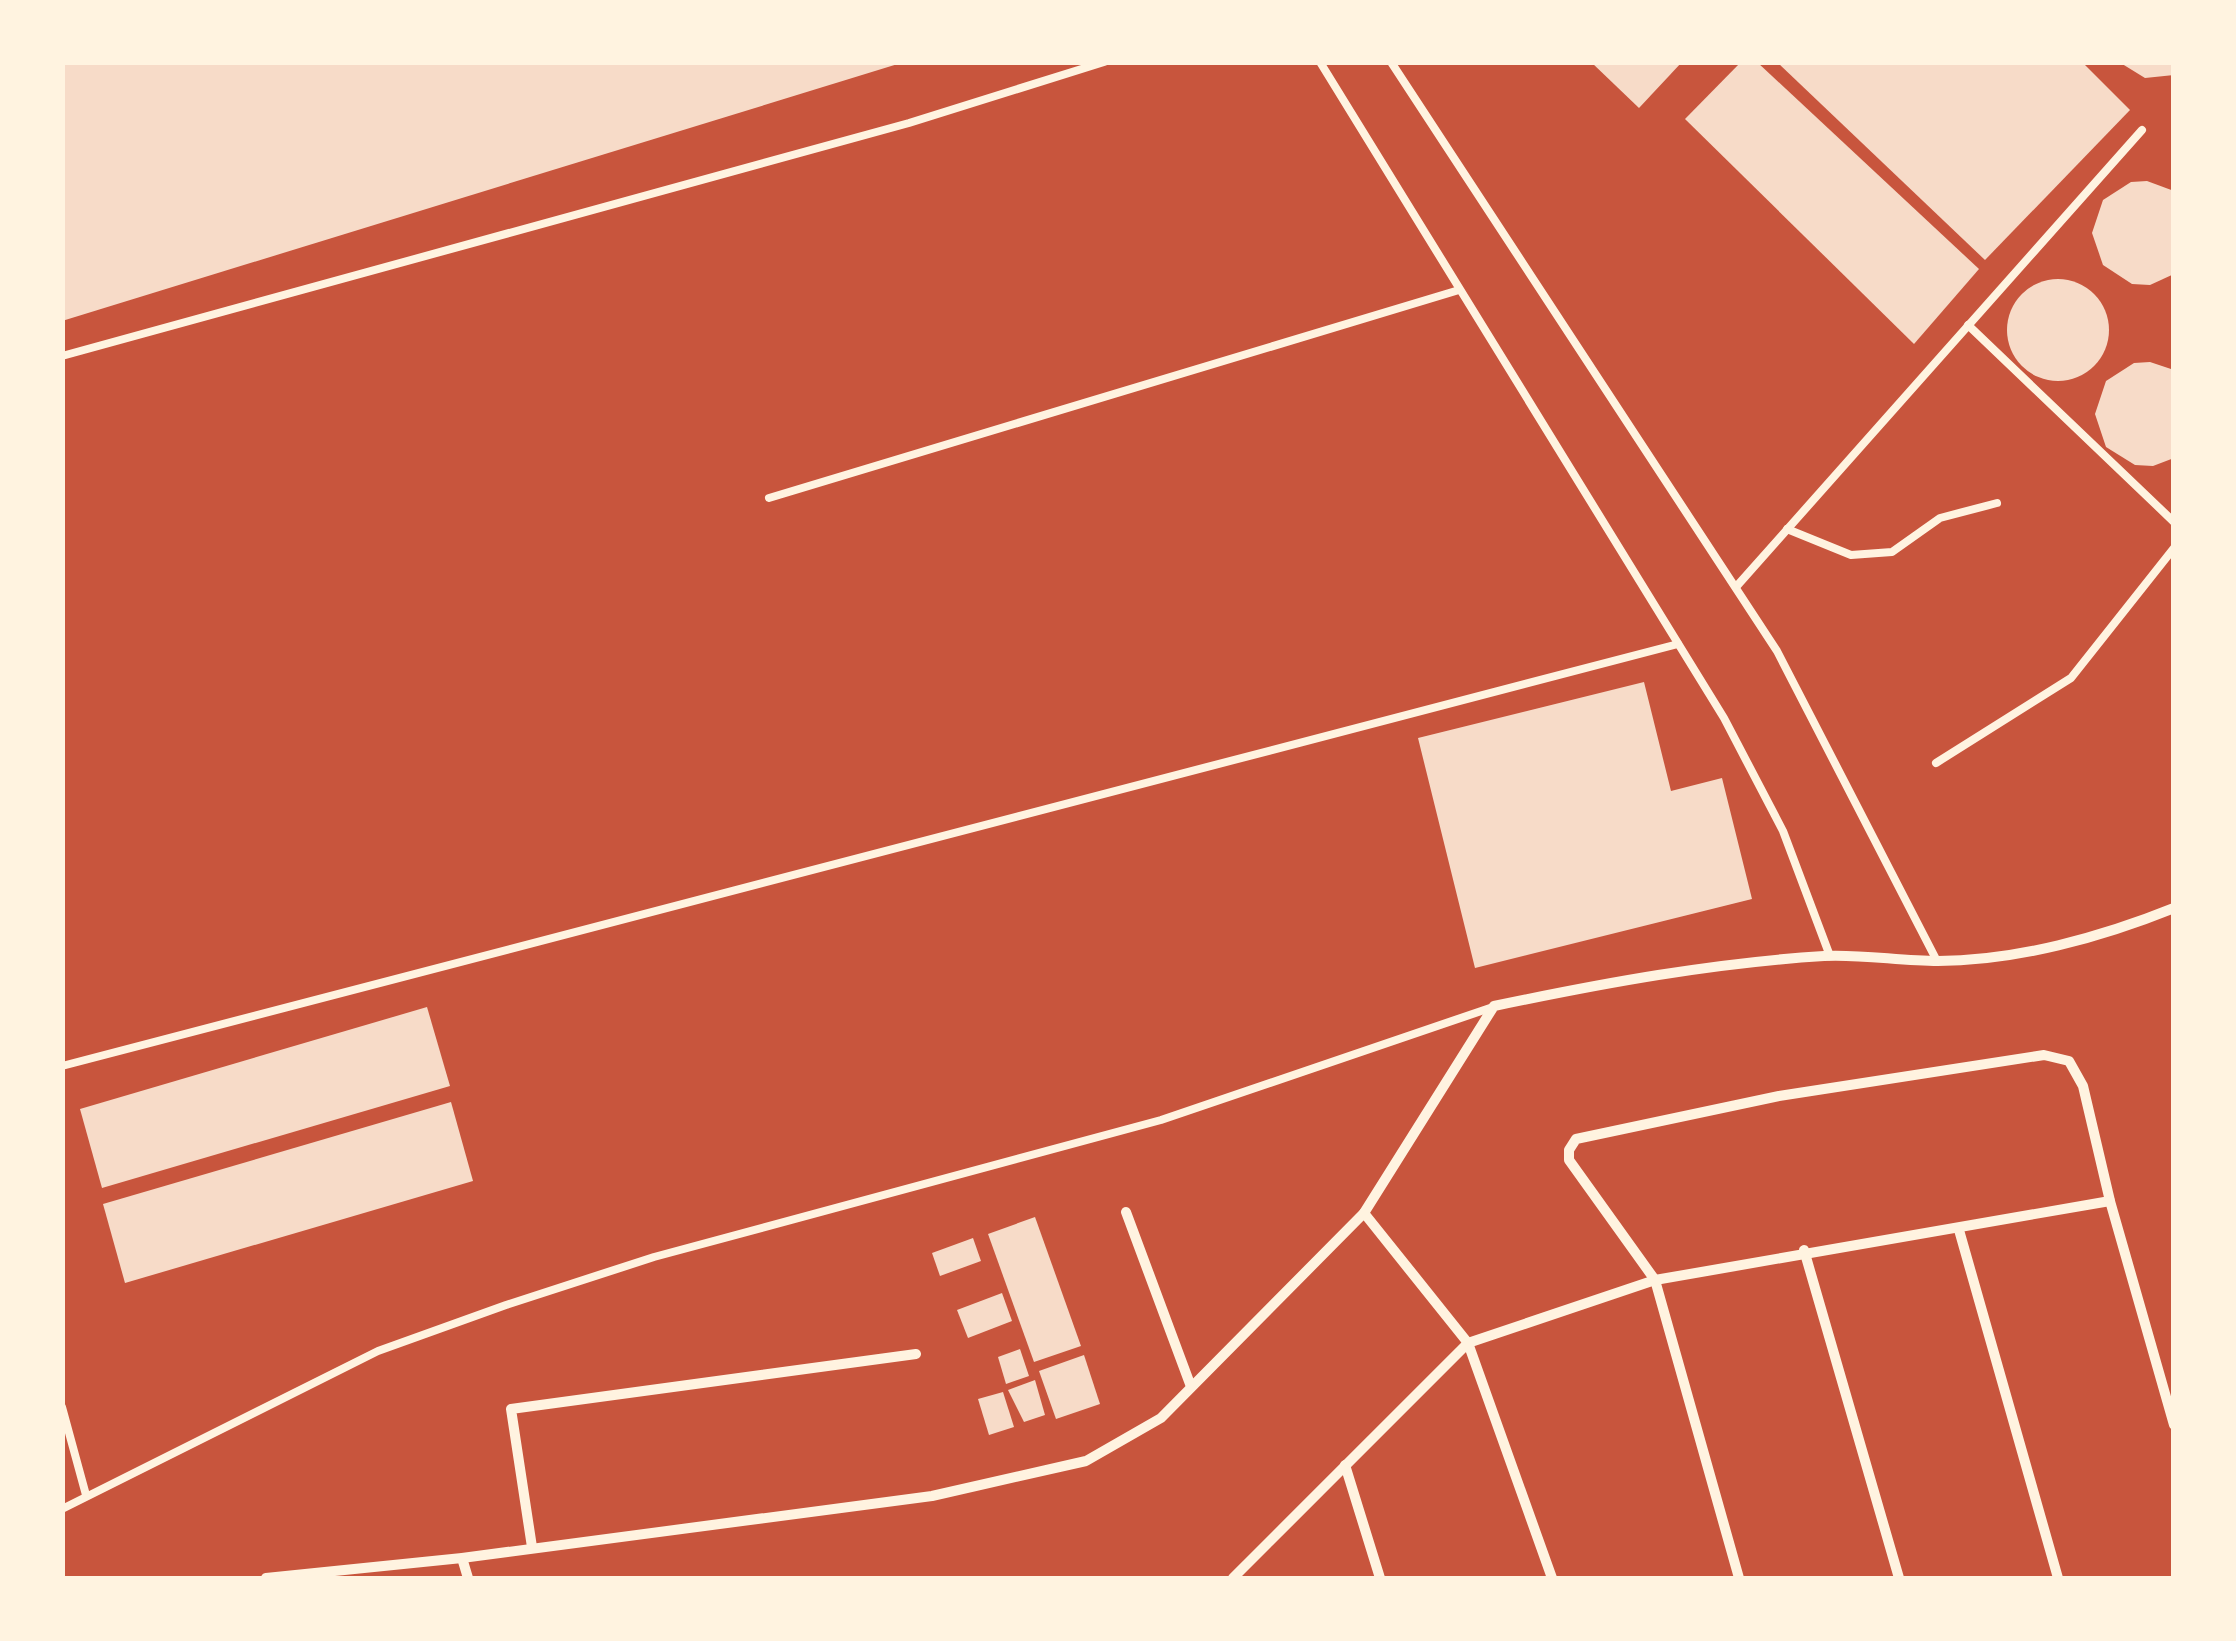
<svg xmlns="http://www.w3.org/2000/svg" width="2236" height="1641" viewBox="0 0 2236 1641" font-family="Rubik,sans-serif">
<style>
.building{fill:#f7dbc8}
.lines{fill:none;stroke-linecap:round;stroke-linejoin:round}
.service{stroke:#fff3e0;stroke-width:8}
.minor{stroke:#fff3e0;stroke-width:10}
</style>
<rect width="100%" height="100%" fill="#c8553d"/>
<g class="building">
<polygon points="62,62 901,62 901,63 62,321"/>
<polygon points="1591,62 1682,62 1639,108"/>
<polygon points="1741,62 1757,62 1979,269 1914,344 1685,119"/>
<polygon points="1777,62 2082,62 2130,110 1985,260"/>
<polygon points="2119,62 2174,62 2174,75 2145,78"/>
<polygon points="2147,181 2174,191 2174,274 2150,285 2132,284 2103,265 2092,233 2103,200 2131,182"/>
<circle cx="2058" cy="330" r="51"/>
<polygon points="2150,362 2174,370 2174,458 2153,466 2135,465 2106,447 2095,414 2106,381 2134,363"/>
<polygon points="1644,682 1671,791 1722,778 1752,899 1475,968 1418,738"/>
<polygon points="427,1007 450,1086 102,1188 80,1109"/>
<polygon points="451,1102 473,1181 125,1283 103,1204"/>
<polygon points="1035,1217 1081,1346 1034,1362 988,1234"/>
<polygon points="973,1238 981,1261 940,1276 932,1253"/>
<polygon points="1002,1293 1012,1321 968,1338 957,1310"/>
<polygon points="1020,1349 1029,1376 1006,1384 998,1357"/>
<polygon points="1084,1355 1100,1404 1056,1419 1039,1371"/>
<polygon points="1035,1380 1045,1415 1024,1422 1008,1390"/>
<polygon points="1003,1392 1014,1427 989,1435 978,1399"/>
</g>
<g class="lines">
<g class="service">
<polyline points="1320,62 1724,718 1783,831 1830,956"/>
<polyline points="1391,62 1777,651 1937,961"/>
<polyline points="1968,325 2174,522"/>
<polyline points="62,356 909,123 1104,62"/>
<polyline points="769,498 1459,290"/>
<polyline points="1787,529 1851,555 1892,552 1940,518 1997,503"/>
<polyline points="1736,587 2142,130"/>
<polyline points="1936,763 2071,678 2174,548"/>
<polyline points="62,1066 1678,644"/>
<polyline points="62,1407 86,1495"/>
<polyline points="62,1509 378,1351 506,1305 654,1257 1161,1120 1493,1007"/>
</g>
<g class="minor">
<polyline points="1126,1212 1190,1384"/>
<polyline points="1364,1213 1468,1343 1552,1578"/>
<polyline points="1959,1230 2058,1578"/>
<polyline points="1804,1250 1899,1578"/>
<polyline points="1345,1465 1380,1578"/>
<polyline points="532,1547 511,1409 916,1354"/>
<polyline points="462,1558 468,1578"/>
<path d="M266,1578L462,1558L932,1496L1086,1461L1161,1418L1364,1213L1494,1006C1604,983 1712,963 1824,956C1861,954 1900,961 1938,961C2016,961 2102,937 2174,908"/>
<polyline points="1233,1578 1468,1343 1655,1280 2110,1201"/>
<polyline points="1739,1578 1655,1280 1569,1160 1569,1150 1576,1139 1779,1096 2044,1055 2069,1061 2083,1086 2110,1201 2174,1425"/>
</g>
</g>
<rect width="2236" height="1641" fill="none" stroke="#fff3e0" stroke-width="130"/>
</svg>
